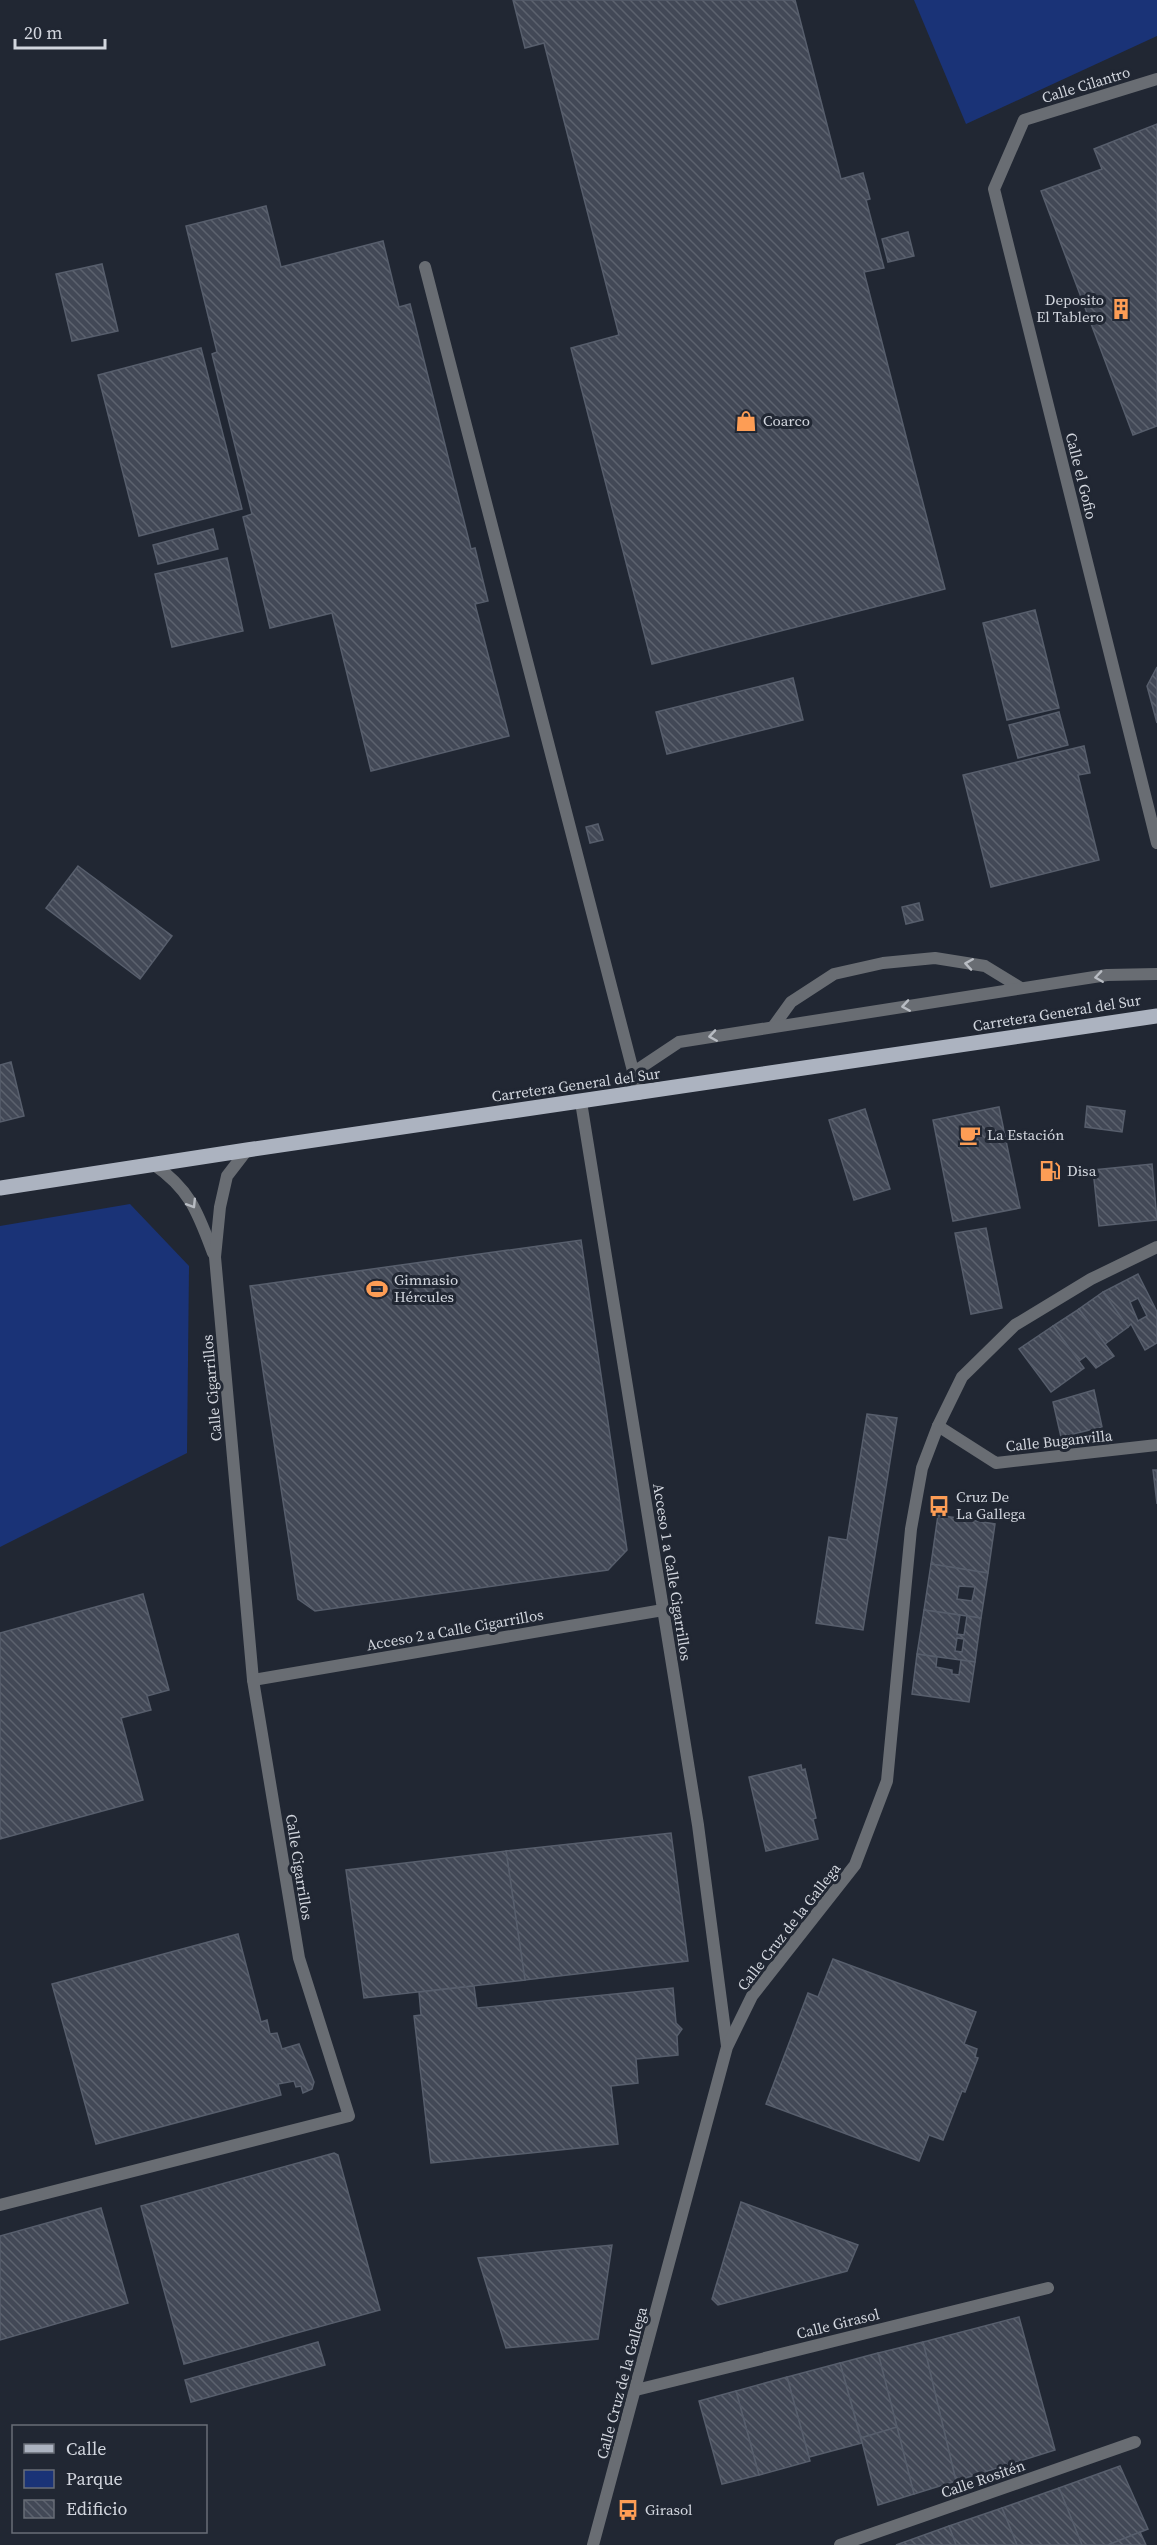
<svg xmlns="http://www.w3.org/2000/svg" width="1157" height="2545" viewBox="0 0 1157 2545" font-family="'Source Serif 4',serif">
<style>
.green{fill:#1a3377}
.building{fill:url(#building-back-hatch);stroke:#575e6c;stroke-width:1.5;fill-rule:evenodd}
.lines{fill:none;stroke-linecap:round;stroke-linejoin:round}
.service{stroke:#696d73;stroke-width:12}
.minor{stroke:#696d73;stroke-width:12}
.primary{stroke:#acb3c0;stroke-width:15}
.oneway{stroke:#b8bcc3}
.labels{text-anchor:middle;stroke-width:6;stroke-linejoin:round;paint-order:stroke}
.street-label{font-size:15px;fill:#d2d6de;stroke:#212733}
.poi-label{font-size:15px;fill:#d2d6de;stroke:#212733;text-anchor:start}
</style>
<defs>
<pattern id="building-back-hatch" width="6" height="6" patternUnits="userSpaceOnUse" patternTransform="scale(1.5)"><rect width="6" height="6" fill="#424856"/><path d="M-1 5l2 2M0 0l6 6M5-1l2 2" fill="none" stroke="#5c626e"/></pattern>
</defs>
<rect width="100%" height="100%" fill="#212733"/>
<g class="green">
<polygon points="914,0 1157,0 1157,36 966,124"/>
<polygon points="130,1204 189,1266 187,1453 0,1547 0,1226"/>
</g>
<g class="building">
<polygon points="513,0 795,0 841,179 863,173 870,199 866,200 884,268 864,272 945,589 652,664 571,348 619,335 544,43 525,48"/>
<polygon points="1157,124 1157,426 1133,435 1041,191 1102,169 1094,149"/>
<polygon points="266,206 281,267 383,241 399,307 410,304 471,549 475,548 488,601 475,604 509,736 371,771 332,613 270,628 243,517 252,514 212,354 217,352 186,226"/>
<polygon points="908,232 914,256 888,262 882,239"/>
<polygon points="102,264 118,331 72,341 56,274"/>
<polygon points="201,348 242,509 139,536 98,375"/>
<polygon points="213,529 218,549 158,564 153,545"/>
<polygon points="227,558 243,631 172,647 155,574"/>
<polygon points="1035,610 1059,708 1007,720 983,623"/>
<polygon points="1157,667 1157,723 1147,686"/>
<polygon points="793,678 803,720 667,754 656,712"/>
<polygon points="1059,712 1068,745 1018,758 1009,725"/>
<polygon points="1084,746 1090,773 1078,775 1099,860 991,887 963,775"/>
<polygon points="598,824 603,840 590,843 586,827"/>
<polygon points="78,866 172,936 140,979 46,908"/>
<polygon points="919,903 923,920 906,924 902,907"/>
<polygon points="11,1062 24,1116 0,1122 0,1065"/>
<polygon points="1087,1106 1125,1111 1122,1132 1085,1127"/>
<polygon points="999,1107 1020,1208 953,1221 933,1120"/>
<polygon points="865,1109 890,1189 854,1200 829,1120"/>
<polygon points="1152,1164 1157,1220 1099,1226 1093,1170"/>
<polygon points="986,1228 1002,1308 971,1314 955,1233"/>
<polygon points="581,1240 627,1550 608,1570 315,1611 298,1599 250,1286"/>
<path d="M1138,1274L1157,1312V1343L1145,1350L1131,1324L1128,1327L1103,1292ZM1138,1298L1147,1316L1138,1321L1130,1302Z"/>
<polygon points="1103,1292 1128,1327 1105,1344 1079,1309"/>
<polygon points="1079,1309 1114,1356 1096,1368 1086,1356 1079,1361 1053,1326"/>
<polygon points="1053,1326 1084,1368 1051,1392 1019,1349"/>
<polygon points="1094,1390 1102,1427 1061,1437 1053,1402"/>
<polygon points="867,1414 897,1418 863,1630 816,1623 829,1537 847,1540"/>
<polygon points="1153,1470 1157,1470 1157,1504"/>
<polygon points="938,1515 995,1524 988,1573 931,1564"/>
<path d="M931,1564L988,1573L981,1618L924,1610ZM959,1586L975,1587L972,1601L957,1599Z"/>
<polygon points="143,1594 169,1690 147,1696 151,1710 121,1718 143,1800 0,1839 0,1633"/>
<path d="M924,1610L960,1615L957,1634L964,1635L967,1616L981,1618L975,1662L917,1654ZM957,1638L964,1639L962,1652L955,1651Z"/>
<polygon points="917,1654 937,1657 936,1667 952,1670 952,1674 959,1675 961,1660 975,1662 969,1702 912,1694"/>
<polygon points="801,1765 802,1770 805,1769 816,1818 813,1819 818,1839 766,1851 749,1777"/>
<polygon points="671,1833 688,1961 525,1980 506,1851"/>
<polygon points="506,1851 525,1980 364,1998 346,1870"/>
<polygon points="238,1934 261,2022 267,2020 270,2034 277,2033 282,2049 299,2044 314,2082 312,2089 303,2093 301,2086 296,2087 294,2081 278,2084 281,2095 96,2144 52,1984"/>
<polygon points="833,1959 976,2012 964,2044 977,2049 975,2057 978,2058 965,2092 962,2091 943,2140 929,2135 919,2161 766,2104 808,1993 818,1997"/>
<polygon points="474,1986 477,2008 673,1988 676,2023 682,2029 677,2036 678,2055 636,2059 638,2083 611,2086 618,2144 431,2163 414,2016 421,2015 419,1992"/>
<polygon points="334,2153 338,2155 380,2310 184,2364 141,2206"/>
<polygon points="741,2202 858,2245 847,2271 718,2305 712,2299"/>
<polygon points="101,2208 128,2303 0,2340 0,2236"/>
<polygon points="612,2245 598,2339 506,2348 478,2258"/>
<polygon points="1019,2317 1055,2450 956,2481 923,2342"/>
<polygon points="318,2342 325,2365 191,2402 185,2380"/>
<polygon points="923,2342 956,2481 914,2494 878,2353"/>
<polygon points="878,2353 897,2427 861,2438 840,2363"/>
<polygon points="840,2363 862,2443 809,2457 787,2377"/>
<polygon points="787,2377 810,2461 759,2475 736,2391"/>
<polygon points="736,2391 759,2475 722,2484 699,2401"/>
<polygon points="897,2427 914,2494 878,2505 861,2438"/>
<polygon points="1120,2466 1148,2529 1108,2545 1082,2545 1059,2488"/>
<polygon points="1059,2488 1082,2545 1017,2545 1002,2508"/>
<polygon points="1002,2508 1017,2545 956,2545 949,2526"/>
<polygon points="949,2526 956,2545 896,2545"/>
<polygon points="1140,2532 1146,2545 1108,2545"/>
</g>
<g class="lines">
<g class="service">
<polyline points="425,267 639,1094"/>
<polyline points="773,1027 791,1002 834,974 883,963 935,958 985,966 1021,988"/>
<polyline points="634,1072 679,1042 1107,975 1157,974"/>
</g>
<g class="minor">
<polyline points="1157,79 1024,120 994,189 1157,843"/>
<polyline points="581,1102 698,1825 727,2046"/>
<path d="M153,1164C190,1189 198,1213 213,1253"/>
<polyline points="938,1426 996,1463 1157,1445"/>
<polyline points="253,1680 663,1610"/>
<polyline points="0,2205 349,2116 299,1958 253,1680 215,1257 220,1207 227,1176 247,1150"/>
<polyline points="636,2390 1048,2288"/>
<polyline points="593,2545 727,2047 752,1996 855,1865 887,1781 911,1529 922,1468 938,1426 962,1377 1015,1325 1091,1279 1157,1247"/>
<polyline points="840,2545 1135,2442"/>
</g>
<polyline class="primary" points="0,1188 247,1150 1157,1016"/>
</g>
<defs><path id="oneway-chevron" d="M-2-3.5L2.5 0L-2 3.5" fill="none" stroke-width="1.6" stroke-linecap="round" stroke-linejoin="round" transform="scale(1.5)"/></defs>
<g class="oneway">
<use href="#oneway-chevron" transform="translate(969 964) rotate(-171)"/>
<use href="#oneway-chevron" transform="translate(1099 977) rotate(172)"/>
<use href="#oneway-chevron" transform="translate(906 1006) rotate(171)"/>
<use href="#oneway-chevron" transform="translate(713 1036) rotate(171)"/>
<use href="#oneway-chevron" transform="translate(192 1204) rotate(58)"/>
</g>
<defs>
<symbol id="building-bare" viewBox="-9 -9 18 18"><path d="M-4-6H4V6H1V3H-1V6H-4ZM-2.5-4.3h1.7v1.8h-1.7ZM.8-4.3h1.7v1.8H.8ZM-2.5-1h1.7V.8h-1.7ZM.8-1h1.7V.8H.8Z" fill="#fd9d55" stroke="#212733" stroke-width="2.5" paint-order="stroke"/></symbol>
<symbol id="shop-bare" viewBox="-9 -9 18 18"><path d="M-5-2.5h2.3a2.7 3.5 0 0 1 5.4 0H5L5.5 6h-11ZM-1.5-2.5h3a1.5 2.3 0 0 0-3 0Z" fill="#fd9d55" stroke="#212733" stroke-width="2.5" paint-order="stroke"/></symbol>
<symbol id="cafe-bare" viewBox="-9 -9 18 18"><path d="M-5.5-4.5H6V0H3Q3 3.5 0 3.5H-2.5Q-5.5 3.5-5.5 0ZM3-3.2v2h1.7v-2ZM-6 4.5H4V6H-6Z" fill="#fd9d55" stroke="#212733" stroke-width="2.5" paint-order="stroke"/></symbol>
<symbol id="fuel-bare" viewBox="-9 -9 18 18"><path d="M-5.5-6h7V0h2V4h1.3V-2.5L3-4.5l.8-.8L6-3V5H2.5V1h-1V6h-7ZM-4.2-4.7v3.2H.2V-4.7Z" fill="#fd9d55" stroke="#212733" stroke-width="2.5" paint-order="stroke"/></symbol>
<symbol id="stadium-bare" viewBox="-9 -9 18 18"><path d="M0-5a6.5 5 0 1 0 0 10a6.5 5 0 1 0 0-10ZM-3.5-1.8h7v3.6h-7Z" fill="#fd9d55" stroke="#212733" stroke-width="2.5" paint-order="stroke"/></symbol>
<symbol id="bus-bare" viewBox="-9 -9 18 18"><path d="M-5-6H5V4H4V6H2V4H-2V6H-4V4H-5ZM-3.5-4V0h7V-4ZM-3.5 1.2v1.5H-2V1.2ZM2 1.2v1.5H3.5V1.2Z" fill="#fd9d55" stroke="#212733" stroke-width="2.5" paint-order="stroke"/></symbol>
</defs>
<g fill-rule="evenodd">
<use href="#building-bare" x="1106" y="294" width="30" height="30"/>
<use href="#shop-bare" x="731" y="406" width="30" height="30"/>
<use href="#cafe-bare" x="955" y="1120" width="30" height="30"/>
<use href="#fuel-bare" x="1035" y="1156" width="30" height="30"/>
<use href="#stadium-bare" x="362" y="1274" width="30" height="30"/>
<use href="#bus-bare" x="924" y="1491" width="30" height="30"/>
<use href="#bus-bare" x="613" y="2495" width="30" height="30"/>
</g>
<g class="labels">
<g class="street-label">
<text transform="translate(1086 85) rotate(-17)" y="5">Calle Cilantro</text>
<text transform="translate(1081 476) rotate(76)" y="5">Calle el Gofio</text>
<text transform="translate(1057 1013) rotate(-9)" y="5">Carretera General del Sur</text>
<text transform="translate(576 1085) rotate(-8)" y="5">Carretera General del Sur</text>
<text transform="translate(212 1388) rotate(-95)" y="5">Calle Cigarrillos</text>
<text transform="translate(1059 1441) rotate(-6)" y="5">Calle Buganvilla</text>
<text transform="translate(672 1572) rotate(81)" y="5">Acceso 1 a Calle Cigarrillos</text>
<text transform="translate(455 1630) rotate(-10)" y="5">Acceso 2 a Calle Cigarrillos</text>
<text transform="translate(299 1867) rotate(81)" y="5">Calle Cigarrillos</text>
<text transform="translate(789 1927) rotate(-52)" y="5">Calle Cruz de la Gallega</text>
<text transform="translate(838 2324) rotate(-14)" y="5">Calle Girasol</text>
<text transform="translate(622 2383) rotate(-75)" y="5">Calle Cruz de la Gallega</text>
<text transform="translate(983 2479) rotate(-19)" y="5">Calle Rositén</text>
</g>
<g class="poi-label">
<text x="1104" y="305" text-anchor="end">Deposito<tspan x="1104" dy="17">El Tablero</tspan></text>
<text x="763" y="426">Coarco</text>
<text x="987" y="1140">La Estación</text>
<text x="1067" y="1176">Disa</text>
<text x="394" y="1285">Gimnasio<tspan x="394" dy="17">Hércules</tspan></text>
<text x="956" y="1502">Cruz De<tspan x="956" dy="17">La Gallega</tspan></text>
<text x="645" y="2515">Girasol</text>
</g>
</g>
<rect x="12" y="2425" width="195" height="108" fill="#212733" stroke="#686d77" stroke-width="1.5"/>
<rect x="24" y="2444" width="30" height="9" fill="#acb3c0" stroke="#686d77" stroke-width="1.5"/>
<text x="66" y="2455" font-size="18" fill="#d2d6de">Calle</text>
<rect x="24" y="2470" width="30" height="18" fill="#1a3377" stroke="#686d77" stroke-width="1.5"/>
<text x="66" y="2485" font-size="18" fill="#d2d6de">Parque</text>
<rect x="24" y="2500" width="30" height="18" fill="url(#building-back-hatch)" stroke="#686d77" stroke-width="1.5"/>
<text x="66" y="2515" font-size="18" fill="#d2d6de">Edificio</text>
<path d="M15 39v9h90v-9" fill="none" stroke="#d2d6de" stroke-width="3"/>
<text x="24" y="39" font-size="18" fill="#d2d6de" stroke="#212733" stroke-width="4.5" paint-order="stroke">20 m</text>
</svg>
